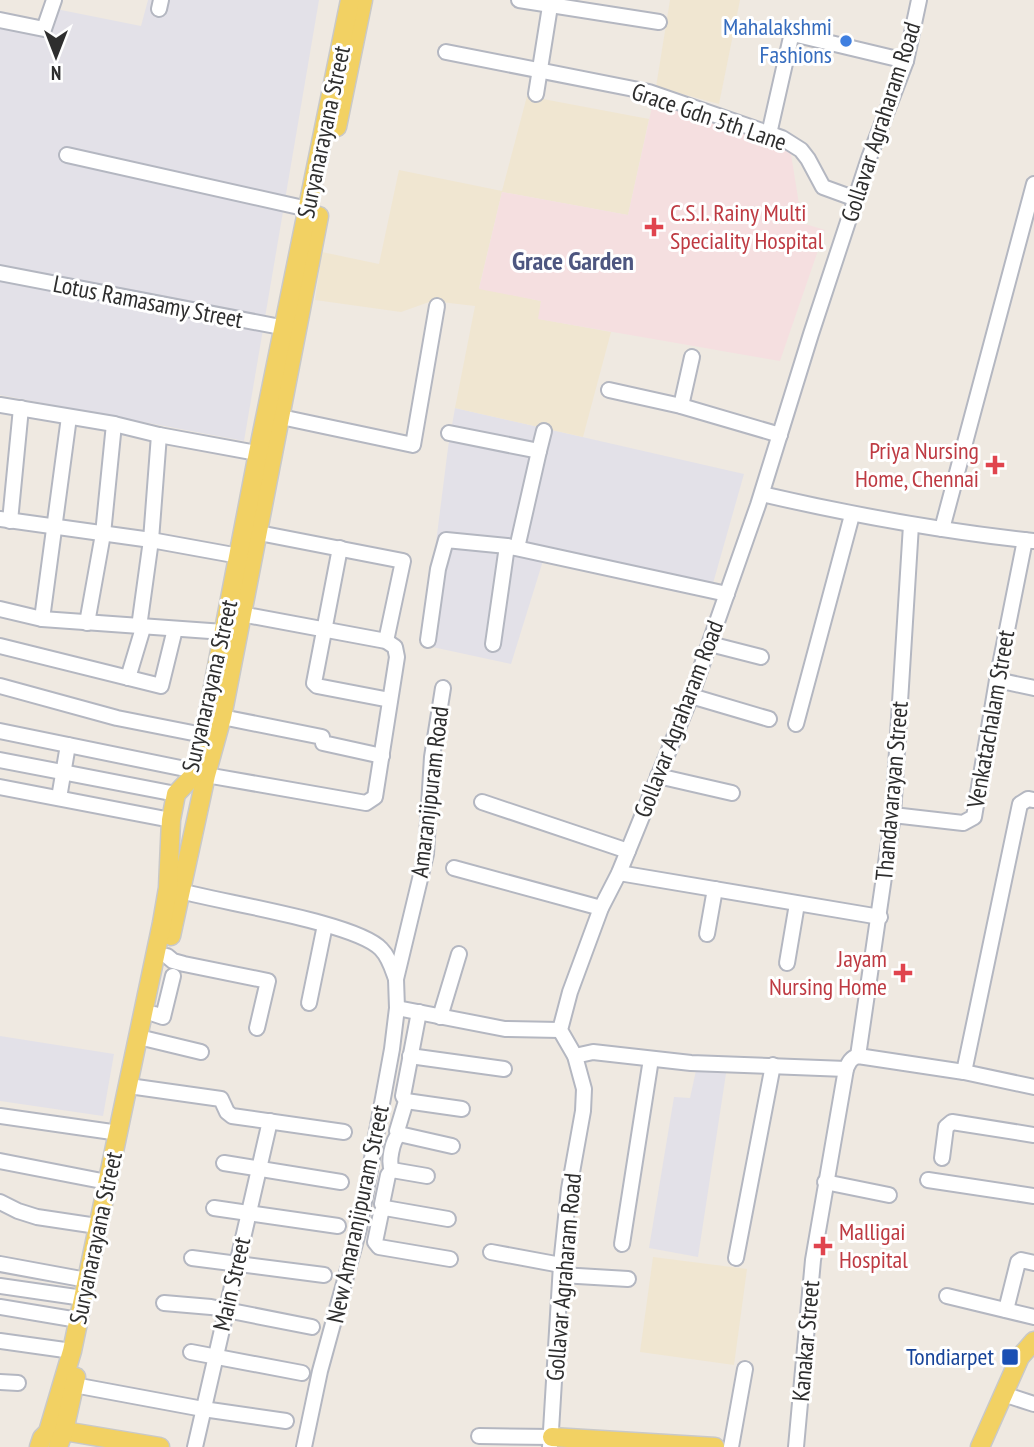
<svg xmlns="http://www.w3.org/2000/svg" width="1034" height="1447" viewBox="0 0 1034 1447" font-family="'PT Sans Narrow',sans-serif">
<style>
.industrial{fill:#e3e1e8}
.education{fill:#f0e6d1}
.medical{fill:#f5dfe0}
.lines{fill:none;stroke-linecap:round;stroke-linejoin:round}
.minor-casing{stroke:#b4b7c1;stroke-width:18}
.major-casing{stroke:#c9c9c9;stroke-width:21}
.minor{stroke:#fff;stroke-width:14}
.major{stroke:#f2d163;stroke-width:18}
.shop-dot{fill:#3f7fe0;stroke:#fff;stroke-width:2.5}
.health-dot{fill:#e0444e;stroke:#fff;stroke-width:2.5}
.transit-dot{fill:#1a4fb4;stroke:#fff;stroke-width:2.5}
.labels{text-anchor:middle;stroke-width:6;stroke-linejoin:round;paint-order:stroke}
.shop-label{font-size:24px;fill:#366cbe;stroke:#fff;text-anchor:end}
.street-label{font-size:24px;fill:#2e2e2e;stroke:#fff}
.health-label{font-size:24px;fill:#be3a42;stroke:#fff;text-anchor:start}
.transit-label{font-size:24px;fill:#164399;stroke:#fff;text-anchor:end}
.neighbourhood-label{font-size:26px;font-weight:bold;fill:#4d5680;stroke:#fff}
</style>
<rect width="100%" height="100%" fill="#efe9e1"/>
<g class="industrial">
<polygon points="148,0 319,0 244,441 0,395 0,22 42,29 51,8 141,26"/>
<polygon points="455,408 744,474 712,587 546,551 511,664 423,645 448,448"/>
<polygon points="0,1036 114,1054 103,1116 0,1101"/>
<polygon points="697,1066 727,1067 698,1257 649,1248 674,1097 690,1098"/>
</g>
<g class="education">
<polygon points="670,0 740,0 719,104 656,87"/>
<polygon points="527,96 649,119 628,215 502,192 479,288 541,301 539,319 611,332 583,437 455,408 475,306 432,301 401,312 315,300 322,252 379,264 399,170 502,191"/>
<polygon points="653,1257 747,1269 734,1365 640,1352"/>
</g>
<polygon class="medical" points="654,98 781,143 791,154 802,223 825,230 780,361 538,319 541,301 479,289 502,192 628,215"/>
<g class="lines">
<defs>
<g id="minor">
<polyline points="519,0 659,22"/>
<polyline points="159,9 161,0"/>
<polyline points="0,20 44,29 54,0"/>
<polyline points="446,52 649,92 782,138 801,150 808,159 823,187 856,199"/>
<polyline points="536,94 551,0"/>
<polyline points="769,134 791,37 793,34 906,61"/>
<polyline points="67,155 308,209"/>
<polyline points="0,273 291,329"/>
<polyline points="609,390 681,406 780,435"/>
<polyline points="0,405 114,424 159,435 268,455"/>
<polyline points="681,406 692,357"/>
<polyline points="281,417 413,445 437,306"/>
<polyline points="449,433 539,451 517,548"/>
<polyline points="539,451 544,431"/>
<path d="M762,494C852,515 941,531 1033,541"/>
<polyline points="0,519 151,540 239,556"/>
<polyline points="10,521 21,408"/>
<polyline points="942,529 1034,184"/>
<polyline points="259,533 403,561 386,641"/>
<polyline points="340,548 314,683 317,686 390,700"/>
<polyline points="0,609 42,619 224,632"/>
<polyline points="42,619 69,417"/>
<polyline points="87,623 103,534 114,424"/>
<polyline points="139,627 151,540 159,435"/>
<polyline points="428,640 438,569 446,540 507,546"/>
<polyline points="493,644 507,546 727,594"/>
<polyline points="710,644 761,657"/>
<polyline points="0,646 161,686 175,629"/>
<polyline points="128,678 143,628"/>
<polyline points="997,680 1034,688"/>
<polyline points="0,686 117,718 203,735"/>
<polyline points="691,696 769,719"/>
<polyline points="222,717 322,737 323,743 382,756"/>
<polyline points="796,724 852,515"/>
<polyline points="0,731 195,771"/>
<polyline points="0,760 176,794"/>
<polyline points="206,775 366,803 375,797 397,657 395,647 386,641 241,614"/>
<polyline points="658,776 732,793"/>
<polyline points="0,787 171,820"/>
<polyline points="59,798 68,745"/>
<polyline points="482,802 628,851"/>
<polyline points="893,815 963,823 974,817 997,680 1025,540"/>
<polyline points="454,868 601,908"/>
<polyline points="619,873 880,917"/>
<path d="M173,889C216,902 356,922 381,949C389,957 392,968 396,979"/>
<polyline points="707,934 715,889"/>
<polyline points="167,956 173,961 184,964 268,981 257,1028"/>
<polyline points="787,963 797,904"/>
<polyline points="309,1003 325,925"/>
<polyline points="397,1008 505,1029 560,1030"/>
<path d="M419,1012L403,1096L406,1101L397,1131L399,1134C392,1141 388,1162 392,1170L388,1175L382,1204L385,1208L381,1213L375,1242L379,1247L450,1259"/>
<polyline points="154,1014 163,1017 173,976"/>
<polyline points="440,1017 459,954"/>
<polyline points="147,1039 201,1052"/>
<polyline points="410,1056 504,1069"/>
<polyline points="575,1056 593,1052 691,1063 846,1069"/>
<polyline points="858,1056 893,815 911,525"/>
<polyline points="964,1072 1020,804 1028,799 1034,800"/>
<polyline points="136,1087 221,1099 227,1112 232,1116 344,1132"/>
<polyline points="406,1101 462,1109"/>
<polyline points="0,1116 119,1133"/>
<polyline points="399,1134 452,1146"/>
<polyline points="942,1158 946,1127 952,1122 1034,1135"/>
<polyline points="0,1161 107,1182"/>
<polyline points="224,1163 341,1182"/>
<polyline points="392,1170 427,1176"/>
<polyline points="928,1180 1034,1196"/>
<polyline points="825,1182 889,1195"/>
<polyline points="0,1202 18,1211 37,1217 97,1226"/>
<polyline points="214,1208 338,1226"/>
<polyline points="385,1208 448,1219"/>
<polyline points="622,1244 651,1059"/>
<polyline points="491,1252 561,1265"/>
<polyline points="192,1258 324,1275"/>
<polyline points="736,1258 773,1065"/>
<polyline points="0,1264 87,1280"/>
<polyline points="561,1275 628,1279"/>
<polyline points="0,1286 83,1298"/>
<polyline points="947,1296 1034,1317"/>
<polyline points="164,1303 211,1307 312,1327"/>
<polyline points="0,1307 78,1320"/>
<polyline points="1006,1310 1018,1262 1021,1260 1034,1263"/>
<polyline points="0,1341 72,1351"/>
<polyline points="191,1352 302,1373"/>
<polyline points="0,1382 18,1383"/>
<polyline points="74,1385 203,1409 286,1421"/>
<polyline points="1003,1394 1034,1404"/>
<polyline points="479,1436 552,1437"/>
<polyline points="195,1447 270,1121"/>
<polyline points="304,1447 320,1371 359,1229 392,1049 397,1008 396,979 426,854 432,757 443,688"/>
<polyline points="550,1447 561,1265 569,1189 583,1111 584,1089 575,1056 560,1030 570,992 601,908 619,873 691,696 758,505 811,334 869,158 906,61 919,0"/>
<polyline points="731,1447 745,1369"/>
<path d="M796,1447L813,1260L846,1069C849,1062 851,1058 858,1056L964,1072L1034,1087"/>
</g>
<g id="major">
<polyline points="337,127 363,0"/>
<polyline points="171,936 206,775 222,717 319,216"/>
<polyline points="55,1432 64,1431 160,1447"/>
<polyline points="552,1437 715,1447"/>
<polyline points="39,1447 42,1438 48,1432 72,1351 162,923 168,888 171,820 176,794 194,775 208,713 258,453 350,0"/>
<polyline points="58,1447 64,1431 76,1377"/>
<polyline points="980,1447 1020,1357 1034,1341"/>
</g>
</defs>
<use href="#minor" class="minor-casing"/>
<use href="#major" class="major-casing"/>
<use href="#minor" class="minor"/>
<use href="#major" class="major"/>
</g>
<circle class="shop-dot" cx="846" cy="41" r="7"/>
<g class="health-dot">
<path d="M650.5 216.5h7v7h7v7h-7v7h-7v-7h-7v-7h7z"/>
<path d="M991.5 454.5h7v7h7v7h-7v7h-7v-7h-7v-7h7z"/>
<path d="M899.5 962.5h7v7h7v7h-7v7h-7v-7h-7v-7h7z"/>
<path d="M819.5 1235.5h7v7h7v7h-7v7h-7v-7h-7v-7h7z"/>
</g>
<rect class="transit-dot" x="1001" y="1348" width="18" height="18" rx="3.5"/>
<g class="labels">
<g class="shop-label">
<text x="832" y="35">Mahalakshmi<tspan x="832" dy="28">Fashions</tspan></text>
</g>
<g class="street-label">
<text transform="translate(709 117) rotate(19)" y="8">Grace Gdn 5th Lane</text>
<text transform="translate(881 122) rotate(-72)" y="8">Gollavar Agraharam Road</text>
<text transform="translate(324 132) rotate(-78)" y="8">Suryanarayana Street</text>
<text transform="translate(148 302) rotate(11)" y="8">Lotus Ramasamy Street</text>
<text transform="translate(210 686) rotate(-77)" y="8">Suryanarayana Street</text>
<text transform="translate(679 719) rotate(-69)" y="8">Gollavar Agraharam Road</text>
<text transform="translate(991 719) rotate(-80)" y="8">Venkatachalam Street</text>
<text transform="translate(892 791) rotate(-85)" y="8">Thandavarayan Street</text>
<text transform="translate(430 792) rotate(-83)" y="8">Amaranjipuram Road</text>
<text transform="translate(358 1214) rotate(-78)" y="8">New Amaranjipuram Street</text>
<text transform="translate(96 1238) rotate(-78)" y="8">Suryanarayana Street</text>
<text transform="translate(564 1277) rotate(-85)" y="8">Gollavar Agraharam Road</text>
<text transform="translate(232 1284) rotate(-77)" y="8">Main Street</text>
<text transform="translate(806 1341) rotate(-85)" y="8">Kanakar Street</text>
</g>
<g class="health-label">
<text x="670" y="221">C.S.I. Rainy Multi<tspan x="670" dy="28">Speciality Hospital</tspan></text>
<text x="979" y="459" text-anchor="end">Priya Nursing<tspan x="979" dy="28">Home, Chennai</tspan></text>
<text x="887" y="967" text-anchor="end">Jayam<tspan x="887" dy="28">Nursing Home</tspan></text>
<text x="839" y="1240">Malligai<tspan x="839" dy="28">Hospital</tspan></text>
</g>
<g class="transit-label">
<text x="994" y="1365">Tondiarpet</text>
</g>
<g class="neighbourhood-label">
<text x="573" y="270">Grace Garden</text>
</g>
</g>
<g transform="translate(56 56) rotate(180)" stroke="#ffffff" stroke-width="5" paint-order="stroke">
<path d="M0-5L12 26L0 18L-12 26Z" fill="#2e2e2e"/>
<text y="-10" font-size="19" font-weight="bold" text-anchor="middle" fill="#2e2e2e">N</text>
</g>
</svg>
